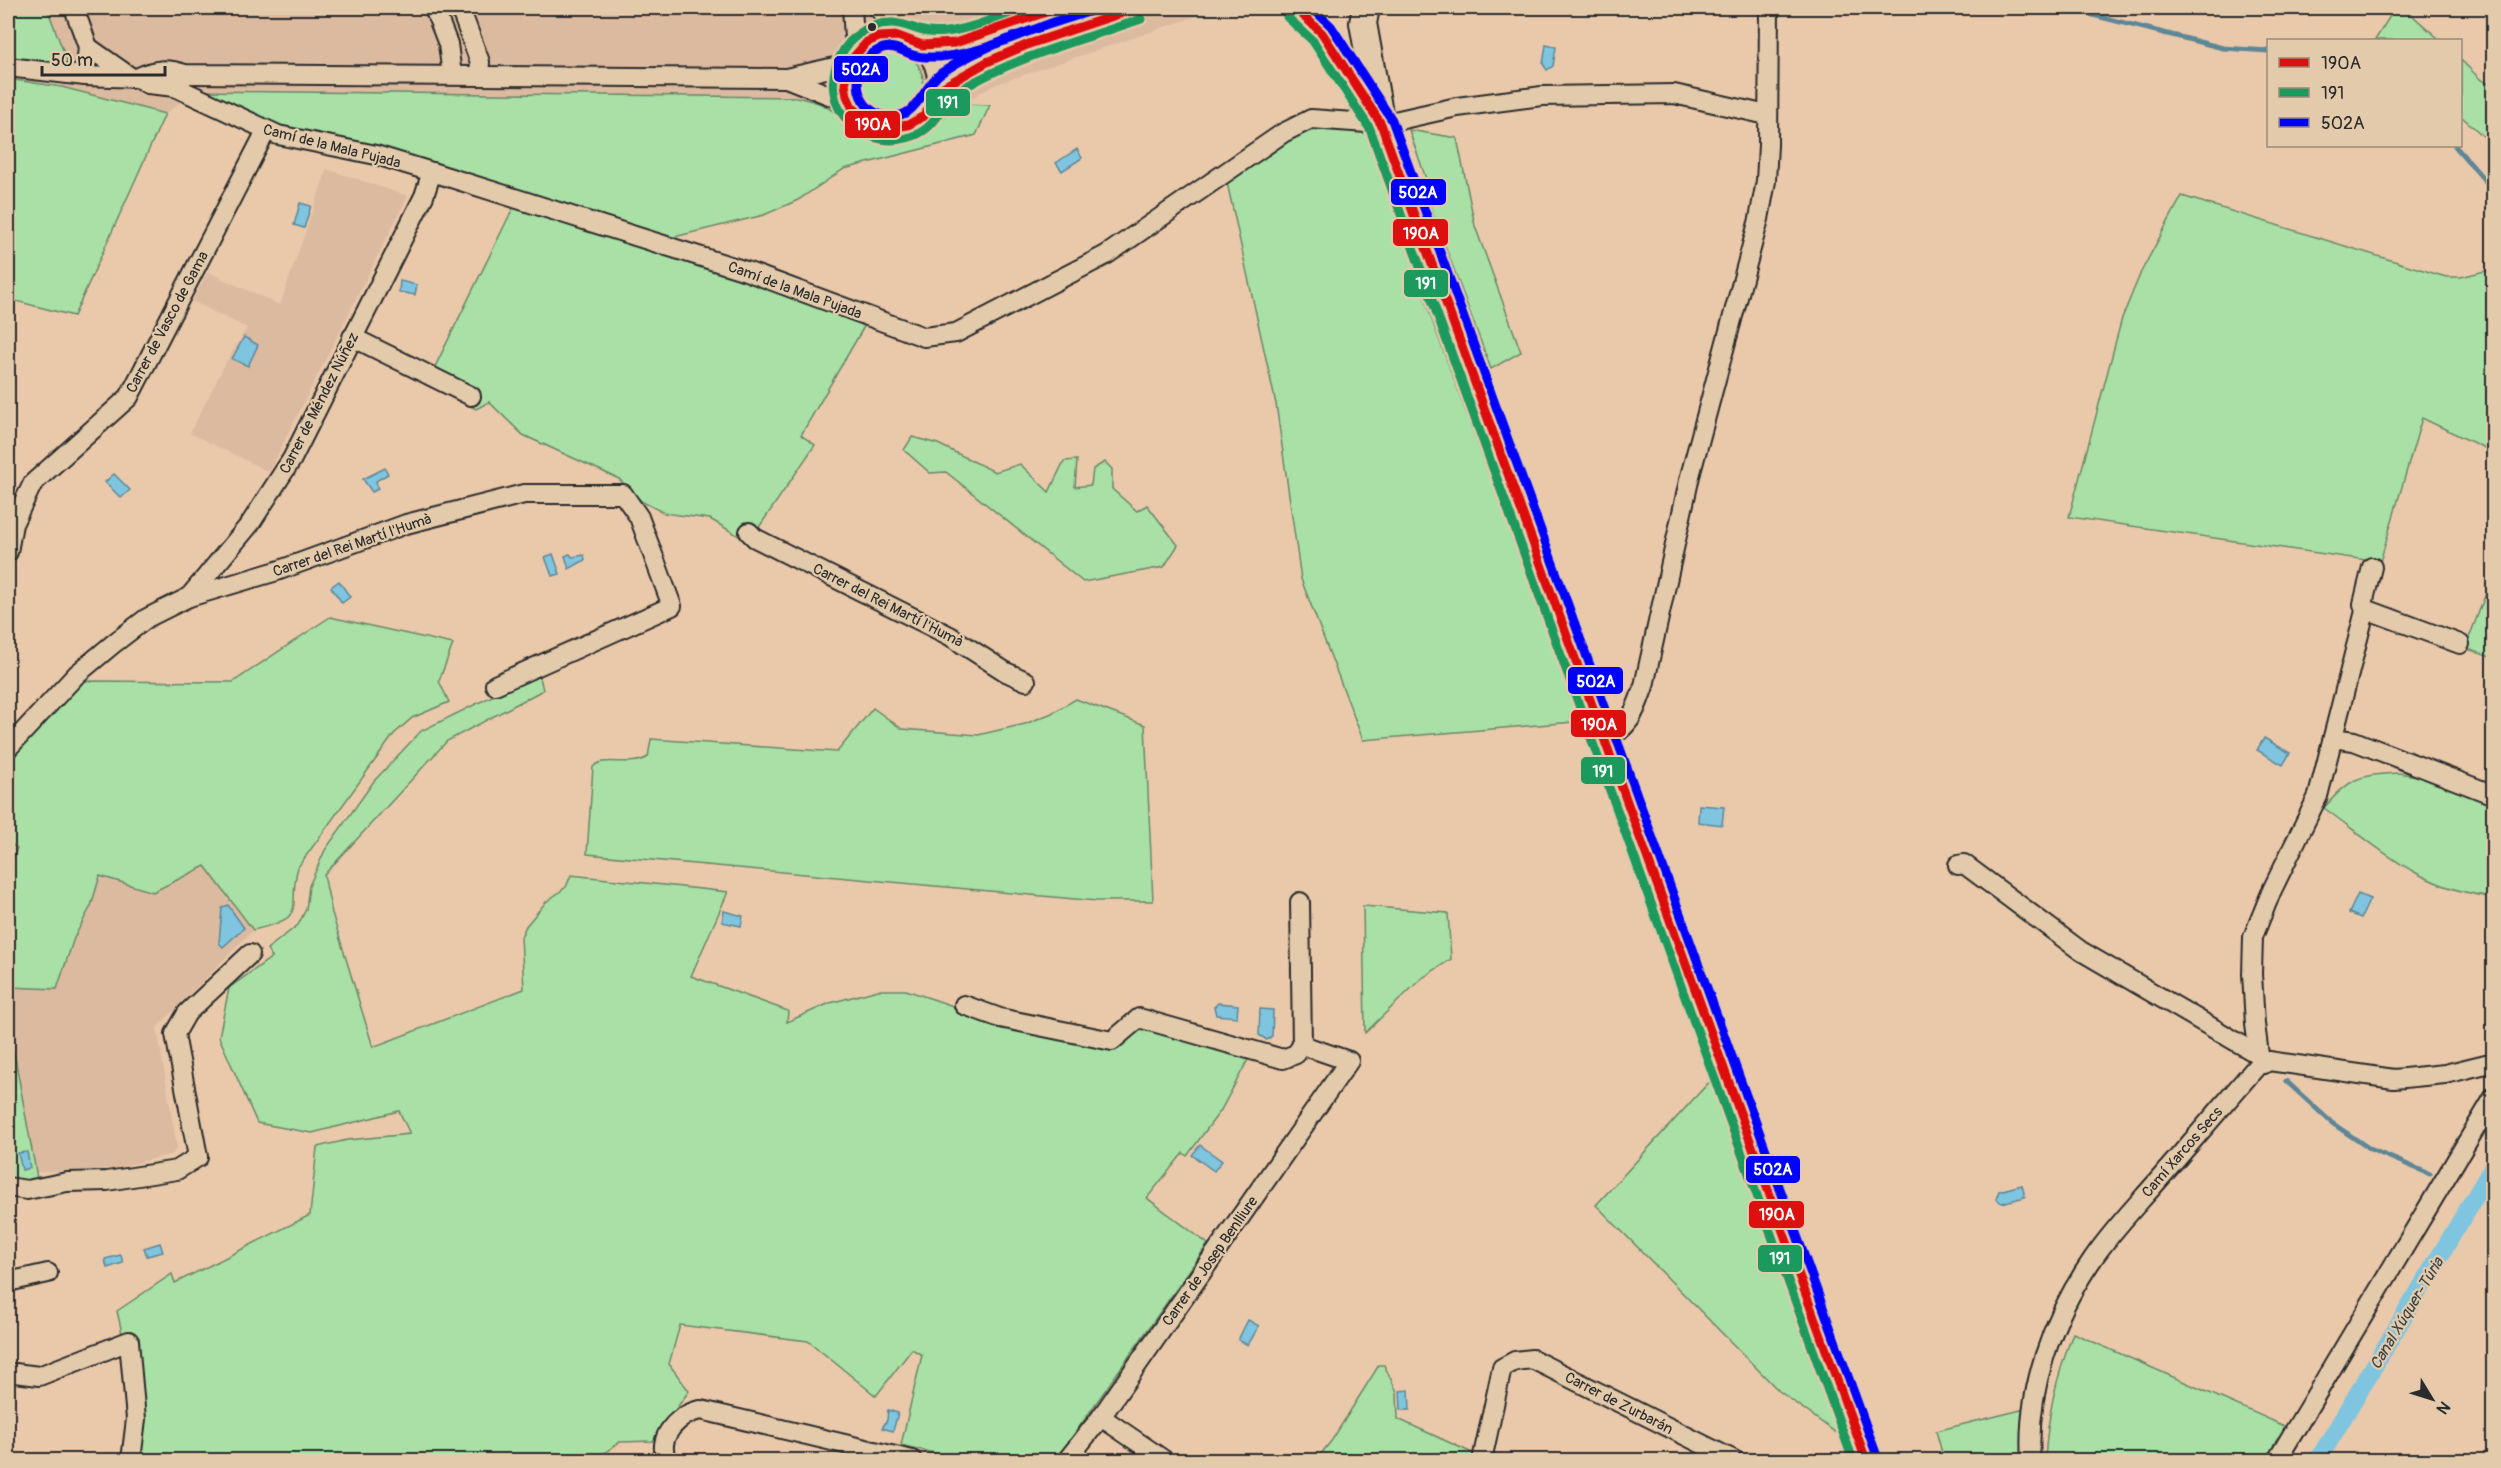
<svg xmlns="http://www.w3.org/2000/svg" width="2501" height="1468" viewBox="0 0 2501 1468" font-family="Pangolin,sans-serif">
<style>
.built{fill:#dcbaa0}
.green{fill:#a8e0a5;stroke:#6a8668;stroke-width:1.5}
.water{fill:#7fc5df;stroke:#5d8797;stroke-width:1.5}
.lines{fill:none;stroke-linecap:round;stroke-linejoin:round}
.stream{stroke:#5d8797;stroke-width:5}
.canal{stroke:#7fc5df;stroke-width:18}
.street-casing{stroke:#2b2b2b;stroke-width:22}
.secondary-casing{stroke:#2b2b2b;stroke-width:30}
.street{stroke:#e3caab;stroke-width:18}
.secondary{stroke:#e3caab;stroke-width:26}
.bus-1-casing{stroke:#e3caab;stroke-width:14}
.bus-2-casing{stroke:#e3caab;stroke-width:14}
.bus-3-casing{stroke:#e3caab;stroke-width:14}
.bus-1{stroke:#dd0f0f;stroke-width:9}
.bus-2{stroke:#1c995c;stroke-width:9}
.bus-3{stroke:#00f;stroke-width:9}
.bus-dot{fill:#2b2b2b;stroke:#e3caab;stroke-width:2}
.labels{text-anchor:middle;stroke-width:4.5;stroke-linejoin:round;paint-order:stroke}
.street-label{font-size:15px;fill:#2b2b2b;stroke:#e3caab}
.water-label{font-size:16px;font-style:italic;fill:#384246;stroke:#e3caab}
.line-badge{stroke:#e3caab;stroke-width:2}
.badge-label{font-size:16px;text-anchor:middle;font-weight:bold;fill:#fff}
</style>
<rect width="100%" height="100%" fill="#eac9ab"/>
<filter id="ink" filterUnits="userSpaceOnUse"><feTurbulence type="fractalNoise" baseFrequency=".0167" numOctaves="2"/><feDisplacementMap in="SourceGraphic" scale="12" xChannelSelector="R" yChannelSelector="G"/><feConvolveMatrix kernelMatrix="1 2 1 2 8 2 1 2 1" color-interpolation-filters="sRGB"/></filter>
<g filter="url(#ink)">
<g class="built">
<polygon points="47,8 1221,8 997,84 960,104 926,134 915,140 892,144 863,137 821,104 796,97 195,91 165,114 61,87 69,66"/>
<polygon points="327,169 408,196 269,472 190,433 225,364 247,328 192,301 208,272 280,305"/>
<polygon points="205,866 253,930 157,1028 177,1147 173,1154 114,1169 36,1172 13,1048 8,1049 8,987 57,988 74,938 91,906 100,876 153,892"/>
</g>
<g class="green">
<polygon points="8,8 47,8 69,66 8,59"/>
<polygon points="2395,8 2404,8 2440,40 2375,40"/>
<circle cx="892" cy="82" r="31"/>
<polygon points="2461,60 2481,80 2493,86 2493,145 2461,116"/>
<polygon points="8,79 62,87 165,114 74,316 8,299"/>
<path d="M195,91L796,97C805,99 815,101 823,105C858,123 877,165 925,134C938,126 948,113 960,104L990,105L976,135L844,169L798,200L764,215L666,239L445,166L278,125Z"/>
<polygon points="1321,126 1368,131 1433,323 1578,714 1578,719 1574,722 1363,740 1301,579 1276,404 1226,178 1296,129"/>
<polygon points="1409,130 1457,138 1475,226 1521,352 1491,369 1428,200 1431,193"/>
<polygon points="2182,196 2446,277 2461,277 2493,269 2493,452 2422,418 2380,562 2069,517 2122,318 2141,272"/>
<path d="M513,208C633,237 754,274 865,325L801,435L815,445L749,542L710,519L664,513L641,501L619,479L523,435L489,402L476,409L426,385Z"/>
<polygon points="912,437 938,444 995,472 1020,464 1049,492 1064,461 1077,460 1075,487 1091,485 1093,469 1105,462 1112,469 1112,489 1137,511 1147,505 1178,545 1164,567 1083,582 946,472 930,473 904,450"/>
<polygon points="2493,575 2493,658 2465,648"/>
<path d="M330,617L453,644L439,681L449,702L412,718L394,734L298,867C286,910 312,916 253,930L205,866L153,892L100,876L91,906L74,938L57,989L8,987V872L17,848L8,842V762L36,728L84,681L233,682Z"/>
<path d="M539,673L543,690L447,741L324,875L332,913L373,1047L524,989L521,937L526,926L546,902L566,887L571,875L728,892L691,976L788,1011L787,1022L830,1003L878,990H906L959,1008L1110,1046L1140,1027L1250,1056L1221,1110L1187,1156L1183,1153L1147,1198L1208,1244L1056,1460H951L949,1457L901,1445L922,1355L912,1349L876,1396L808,1341L680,1325L669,1364L689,1391L653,1441L620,1442L594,1460H123C135,1424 127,1349 117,1311L172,1274L175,1283L310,1215L317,1147L347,1140L410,1134L399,1111L312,1133L257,1123L219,1037L229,988L272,957L267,949L298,925L306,909L309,886L325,850L374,781L421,731Z"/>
<path d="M1076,699L1145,725L1153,901H1097L587,854L593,767C602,755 631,768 648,757L651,739L837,752L873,708L902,729L978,735L1025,724L1052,713Z"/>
<path d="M2398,773L2424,777L2493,799V897C2420,889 2382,850 2324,808C2349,778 2359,775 2398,773Z"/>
<polygon points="1363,906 1448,913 1451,959 1421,979 1365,1033"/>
<polygon points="13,1047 36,1172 37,1180 29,1183 8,1178 8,1049"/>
<polygon points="1713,1078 1845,1426 1850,1443 1779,1391 1596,1205"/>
<path d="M2073,1333L2287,1427L2267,1460H2045C2048,1411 2056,1379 2073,1333Z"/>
<polygon points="1379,1365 1384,1365 1397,1392 1398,1419 1481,1457 1480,1460 1316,1460 1332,1440"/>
<polygon points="2025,1409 2024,1460 1944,1460 1936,1431"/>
</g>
<g class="water">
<polygon points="1546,45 1556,47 1553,66 1547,70 1543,64"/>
<polygon points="1077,149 1082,158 1062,171 1056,163"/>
<polygon points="300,203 311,206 304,228 294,225"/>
<polygon points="400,281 417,285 415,295 399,292"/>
<polygon points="244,337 258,345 248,366 232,359"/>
<polygon points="385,468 388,474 376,481 378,489 372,492 363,479"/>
<polygon points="114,474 130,490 121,498 105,482"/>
<polygon points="553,554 560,574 552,576 545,557"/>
<polygon points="570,554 572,557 584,555 585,560 569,569 565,556"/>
<polygon points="339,581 350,597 342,603 331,587"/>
<polygon points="2264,738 2290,753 2283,765 2257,750"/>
<polygon points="1699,805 1724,807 1722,825 1698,822"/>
<polygon points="2358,894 2370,899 2361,918 2349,913"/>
<polygon points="228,905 244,928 223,947 219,943 222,908"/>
<polygon points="724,911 743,916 741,926 722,922"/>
<polygon points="1218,1003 1238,1005 1237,1017 1216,1015 1214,1007"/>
<polygon points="1260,1009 1273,1010 1272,1036 1267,1040 1259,1035"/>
<polygon points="1200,1145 1222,1161 1214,1171 1192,1155"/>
<polygon points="27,1152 30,1168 22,1170 18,1153"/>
<polygon points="2022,1185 2025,1197 2002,1203 1996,1199 1999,1191"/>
<polygon points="160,1243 163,1252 147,1256 144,1248"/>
<polygon points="121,1255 123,1263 107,1268 105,1259"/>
<polygon points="1248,1320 1259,1326 1248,1345 1238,1340"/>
<polygon points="1409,1390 1410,1410 1401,1410 1400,1391"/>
<polygon points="888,1410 898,1413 893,1431 882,1428 887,1420"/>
</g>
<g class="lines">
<g class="stream">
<polyline points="2065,8 2223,48 2268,51"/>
<polyline points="2455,146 2494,191"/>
<polyline points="2286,1081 2332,1123 2370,1149 2430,1174"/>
</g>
<polyline class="canal" points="2318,1460 2494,1165"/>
<defs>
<g id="street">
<polyline points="74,8 88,47 85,76"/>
<polyline points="434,8 448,44 452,75"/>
<polyline points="460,8 480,62 479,75"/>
<polyline points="852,8 855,52"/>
<polyline points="878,8 905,37"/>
<polyline points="981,31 1010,8"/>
<circle cx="891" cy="82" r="46"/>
<polyline points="920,45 956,43 974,38 1058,8"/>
<polyline points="88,47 132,78"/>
<polyline points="8,67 85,76 137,78 148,84 175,87 183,78"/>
<path d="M137,78C154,69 167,68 185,74L786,78L848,64"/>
<polyline points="786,78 849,103"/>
<polyline points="175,87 278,135 376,155 432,172 746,271 924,337 956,333 1106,255 1283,133 1311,119 1381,124 1457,107 1542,96 1674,94 1767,115"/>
<polyline points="937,92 992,59 1137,8"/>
<polyline points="352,337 471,396"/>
<polyline points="749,532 755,538 950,636 1006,672 1026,681"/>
<polyline points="8,552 13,524 33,483 129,397 266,131"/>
<polyline points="189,597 277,571 406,524 524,494 623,494 639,517 672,606 495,685"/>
<polyline points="2365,611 2371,611 2460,644"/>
<polyline points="2333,738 2354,741 2494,795"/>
<path d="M1604,741C1631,726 1634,714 1644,686L1690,476L1759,219L1766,181L1768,145L1769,8"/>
<polyline points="8,748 77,674 113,644 147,618 189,597 250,524 292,459 424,196 432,172"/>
<polyline points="1958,865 1964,864 2081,951 2259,1055"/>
<polyline points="964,1005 1000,1018 1112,1041 1139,1018 1283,1059 1296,1054 1302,1045"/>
<polyline points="2264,1064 2259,1055 2255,1024 2252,974 2253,937 2272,890 2318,796 2365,611 2363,604 2372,567"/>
<polyline points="8,1187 27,1190 67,1182 107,1181 177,1170 198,1157 175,1034 187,1013 250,954"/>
<polyline points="8,1282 48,1273"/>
<polyline points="8,1375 15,1373 39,1376 129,1341 136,1419 131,1460"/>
<polyline points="1101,1417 1164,1460"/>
<path d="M667,1460C655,1437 680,1413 701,1410L912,1460"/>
<polyline points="1067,1460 1101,1417 1349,1061 1302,1045 1300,902"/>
<polyline points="1482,1460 1502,1368 1515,1361 1532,1359 1734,1460"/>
<path d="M2031,1460C2026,1391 2052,1318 2092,1260C2112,1230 2138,1204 2162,1176C2193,1140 2225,1103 2257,1066L2269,1061L2394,1079L2445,1074L2494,1062"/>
<polyline points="2277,1460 2494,1097"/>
</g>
<g id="secondary">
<polyline points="1295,8 1322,33 1372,109"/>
<polyline points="1366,8 1363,23 1381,124 1866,1460"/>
</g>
</defs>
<use href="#street" class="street-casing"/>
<use href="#secondary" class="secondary-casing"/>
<use href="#street" class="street"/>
<use href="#secondary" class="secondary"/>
<defs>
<g id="bus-1">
<polyline points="1058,8 955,43 922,45 898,36 879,37 867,42 851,60 845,84 847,96 852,107 872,124 889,128 908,125 924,116 943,87 987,62 1029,44 1137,8"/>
<polyline points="1295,8 1322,33 1381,124 1866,1460"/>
</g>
<g id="bus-2">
<path d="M1024,8C999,17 973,28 946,32C919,35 915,25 893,23C866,22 843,42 836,67C831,82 833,101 843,115C857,135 883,144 907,138C941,129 937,103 967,86C1021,55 1082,40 1141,19"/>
<polyline points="1287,17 1313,41 1370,129 1853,1460"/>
</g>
<g id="bus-3">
<polyline points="1312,8 1331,26 1392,120 1877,1456"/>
<path d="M1062,19C1022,33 983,53 940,57C931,57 922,58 913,55C903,52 894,45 883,48C848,59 850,112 888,116C918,119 921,88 941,73C989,41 1047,25 1101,8"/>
</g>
</defs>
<use href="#bus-1" class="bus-1-casing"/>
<use href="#bus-2" class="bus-2-casing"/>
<use href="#bus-3" class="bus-3-casing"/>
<use href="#bus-1" class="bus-1"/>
<use href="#bus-2" class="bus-2"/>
<use href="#bus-3" class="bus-3"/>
</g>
</g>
<circle class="bus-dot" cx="872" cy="27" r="5"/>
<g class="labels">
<g class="street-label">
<text transform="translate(332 146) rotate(14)" y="5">Camí de la Mala Pujada</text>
<text transform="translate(795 290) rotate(20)" y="5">Camí de la Mala Pujada</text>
<text transform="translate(167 322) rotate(-62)" y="5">Carrer de Vasco de Gama</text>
<text transform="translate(319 403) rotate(-63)" y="5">Carrer de Méndez Núñez</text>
<text transform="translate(352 545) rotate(-19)" y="5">Carrer del Rei Martí l'Humà</text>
<text transform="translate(888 605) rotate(27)" y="5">Carrer del Rei Martí l'Humà</text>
<text transform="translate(2182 1152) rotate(-49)" y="5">Camí Xarcos Secs</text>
<text transform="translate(1210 1261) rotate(-55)" y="5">Carrer de Josep Benlliure</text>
<text transform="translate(1619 1403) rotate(27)" y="5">Carrer de Zurbarán</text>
</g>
<g class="water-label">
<text transform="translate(2406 1313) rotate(-59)" y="6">Canal Xúquer-Túria</text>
</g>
</g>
<g class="line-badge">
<rect x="833" y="55" width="56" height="28" rx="6" fill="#00f"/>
<rect x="925" y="88" width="46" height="29" rx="6" fill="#1c995c"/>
<rect x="844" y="110" width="57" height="29" rx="6" fill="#dd0f0f"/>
<rect x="1390" y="178" width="57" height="28" rx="6" fill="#00f"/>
<rect x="1392" y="218" width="57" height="29" rx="6" fill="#dd0f0f"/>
<rect x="1403" y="269" width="46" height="29" rx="6" fill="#1c995c"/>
<rect x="1567" y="666" width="57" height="29" rx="6" fill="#00f"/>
<rect x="1570" y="709" width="57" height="29" rx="6" fill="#dd0f0f"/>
<rect x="1580" y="756" width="46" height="29" rx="6" fill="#1c995c"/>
<rect x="1745" y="1155" width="56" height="29" rx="6" fill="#00f"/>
<rect x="1748" y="1200" width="57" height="29" rx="6" fill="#dd0f0f"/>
<rect x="1757" y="1244" width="46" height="29" rx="6" fill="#1c995c"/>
</g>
<g class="badge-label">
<text x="861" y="75">502A</text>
<text x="948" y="108">191</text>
<text x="873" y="130">190A</text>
<text x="1418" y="198">502A</text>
<text x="1421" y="239">190A</text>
<text x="1426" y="289">191</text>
<text x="1596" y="687">502A</text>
<text x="1599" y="730">190A</text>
<text x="1603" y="777">191</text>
<text x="1773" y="1175">502A</text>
<text x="1777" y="1220">190A</text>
<text x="1780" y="1264">191</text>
</g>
<rect width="2501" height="1468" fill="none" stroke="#e3caab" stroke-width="30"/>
<rect x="15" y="15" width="2471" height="1438" fill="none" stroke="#2b2b2b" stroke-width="2" filter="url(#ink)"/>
<rect x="2267" y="39" width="195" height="108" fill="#e3caab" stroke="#998a78" stroke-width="1.5"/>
<rect x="2279" y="58" width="30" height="9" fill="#dd0f0f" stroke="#998a78" stroke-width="1.5"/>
<text x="2321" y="69" font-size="18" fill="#2b2b2b">190A</text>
<rect x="2279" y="88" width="30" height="9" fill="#1c995c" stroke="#998a78" stroke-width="1.5"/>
<text x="2321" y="99" font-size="18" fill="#2b2b2b">191</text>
<rect x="2279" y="118" width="30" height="9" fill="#0000ff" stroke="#998a78" stroke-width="1.5"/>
<text x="2321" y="129" font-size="18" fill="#2b2b2b">502A</text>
<g transform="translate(2432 1399) rotate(128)" stroke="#e3caab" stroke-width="4.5" paint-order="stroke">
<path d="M0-4.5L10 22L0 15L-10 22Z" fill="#2b2b2b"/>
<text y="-9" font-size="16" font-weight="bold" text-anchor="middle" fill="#2b2b2b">N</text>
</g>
<path d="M42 66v9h123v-9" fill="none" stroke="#2b2b2b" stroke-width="3"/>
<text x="51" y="66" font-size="18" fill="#2b2b2b" stroke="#e3caab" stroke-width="4.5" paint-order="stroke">50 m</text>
</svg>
